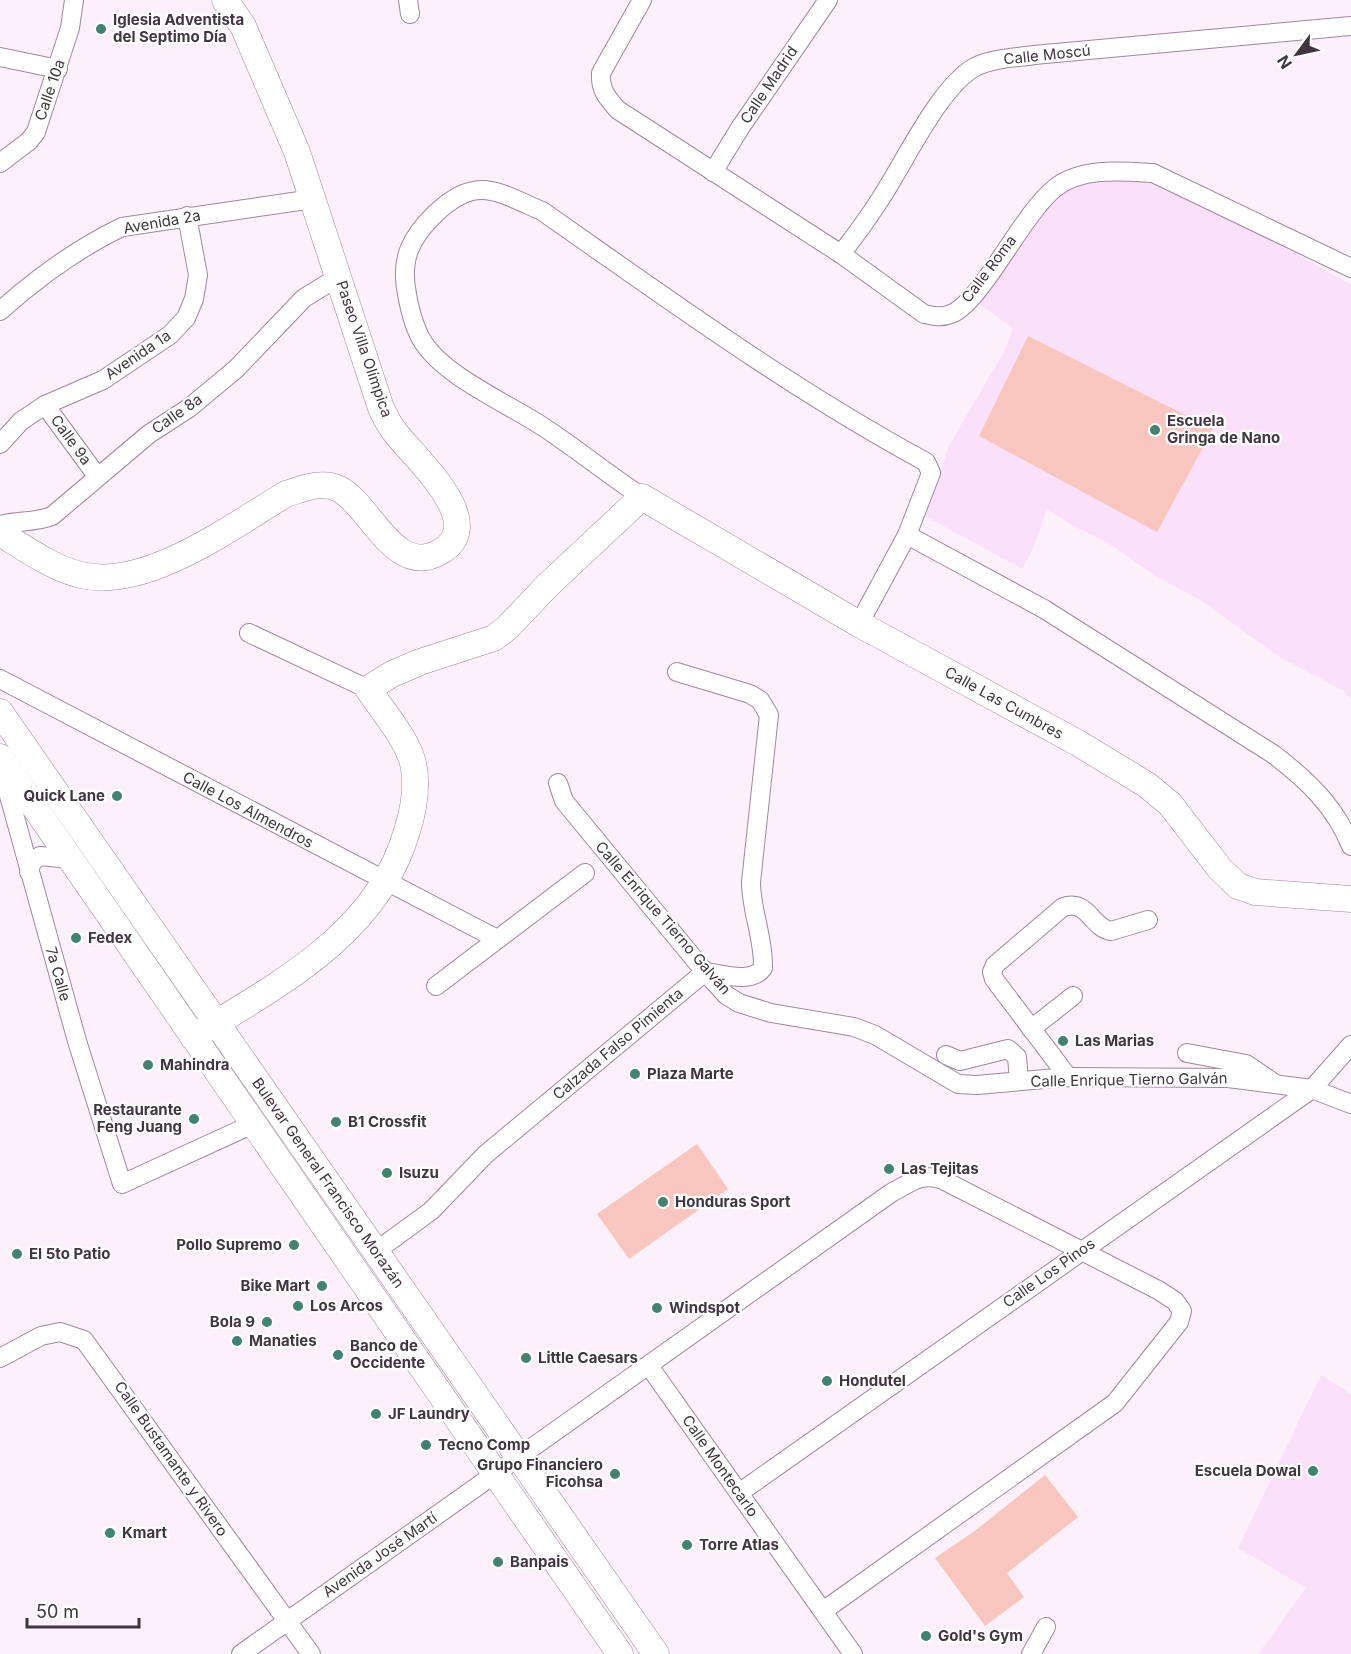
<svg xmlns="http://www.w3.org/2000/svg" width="1351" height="1654" viewBox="0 0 1351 1654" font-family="Inter,sans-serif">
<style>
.built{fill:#fbe0fa}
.green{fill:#f8c6be}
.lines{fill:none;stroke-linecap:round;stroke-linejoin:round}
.street-casing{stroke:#a0869f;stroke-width:20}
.secondary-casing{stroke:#a0869f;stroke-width:27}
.street{stroke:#fff;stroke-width:18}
.secondary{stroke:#fff;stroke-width:26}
.poi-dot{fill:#428271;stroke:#fff;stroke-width:2}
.labels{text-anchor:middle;stroke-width:4.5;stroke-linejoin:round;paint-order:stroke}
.poi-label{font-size:15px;font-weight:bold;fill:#403540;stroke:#fff;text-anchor:start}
.street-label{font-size:15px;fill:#403540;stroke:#fff}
</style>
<rect width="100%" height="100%" fill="#fcf0fb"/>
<g class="built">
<polygon points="1153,173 1351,285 1351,700 1344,691 1281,658 1203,602 1154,575 1108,543 1073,526 1047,509 1034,546 1022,569 923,515 939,479 948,447 1005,350 1013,328 971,298 1056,187"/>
<polygon points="1321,1375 1351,1394 1351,1654 1258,1654 1306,1588 1238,1548"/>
</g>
<g class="green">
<polygon points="1028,336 1213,429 1157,532 979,436"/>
<polygon points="697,1144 728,1189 629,1259 597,1214"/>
<polygon points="1045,1475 1078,1517 1007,1573 1024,1597 985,1626 935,1558 976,1530"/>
</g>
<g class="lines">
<defs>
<g id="street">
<polyline points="408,0 410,14"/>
<path d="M642,0L601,73C600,90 607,98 618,110L841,254L924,314C934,316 941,318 951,314C981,303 1022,214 1055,188C1081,167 1122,171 1153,173L1351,268"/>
<polyline points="0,57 58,69"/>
<polyline points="0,163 29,141 36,132 70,28 74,0"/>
<polyline points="713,172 740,128 828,0"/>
<path d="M841,254C855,236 869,217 881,198C904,163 940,86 975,67C993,58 1015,58 1034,55L1351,26"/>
<path d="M0,311C37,278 78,248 122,227L313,199"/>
<polyline points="45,405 97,476"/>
<polyline points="0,444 21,421 45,405 103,380 170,335 186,318 194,299 198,275 187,216"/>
<path d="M642,497C609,475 578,450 545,428C509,404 445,377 423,342C414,328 410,311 407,294C400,260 410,238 435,214C476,175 496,191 542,211C668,299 791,389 926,462L931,473L907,535L859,624"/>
<path d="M0,525C18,520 35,523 52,516L149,434L189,408L236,369L304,298L340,276"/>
<path d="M907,535L1044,609L1273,754C1307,780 1335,806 1351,846"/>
<polyline points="249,633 368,689"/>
<polyline points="0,679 497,939"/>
<polyline points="1,767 77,1041 122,1184 253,1124"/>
<polyline points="558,783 564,801 705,972 726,995 739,1003 771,1013 854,1027 875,1035 958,1084 977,1085 1068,1077 1228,1078 1312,1089 1351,1104"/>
<polyline points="29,872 32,862 40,856 71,859"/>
<polyline points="436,986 585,873"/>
<polyline points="1031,1029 1073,996"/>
<polyline points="1187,1053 1246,1064 1274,1083"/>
<polyline points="946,1055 960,1061 1008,1049 1017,1057 1019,1081"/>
<path d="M1068,1077L994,979L992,972L995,965L1063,907C1089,899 1091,928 1111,931L1148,920"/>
<path d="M376,1251L431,1211L486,1154L705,972C722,974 752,984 763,968C764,938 751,911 751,882L769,715L760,700L750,694L677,672"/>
<polyline points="0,1358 41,1336 60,1332 84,1340 311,1654"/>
<polyline points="649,1366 853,1654"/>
<polyline points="739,1493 1312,1089 1351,1045"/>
<path d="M241,1654L891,1193C910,1183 922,1172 943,1180L1158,1290L1175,1301L1182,1311L1179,1322L1115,1403L823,1611"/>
<polyline points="1031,1654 1046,1627"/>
</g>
<g id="secondary">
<path d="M0,533C26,549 52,568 81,575C146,591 232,526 286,494C302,489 322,480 339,489C370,504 394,578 440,552C491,523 413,457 395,432C389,425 385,416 381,408L297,152L243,26L225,0"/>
<polyline points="0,712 656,1654"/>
<polyline points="0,757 620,1654"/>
<path d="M193,1037C278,985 378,933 407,831C414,809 418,786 413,763C406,737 383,712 368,689L392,674L420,662L494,638L508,627L548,585L642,497L859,624L1078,743L1147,785L1170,804L1220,869L1238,886L1255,892L1351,899"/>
</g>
</defs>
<use href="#street" class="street-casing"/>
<use href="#secondary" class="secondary-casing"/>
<use href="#street" class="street"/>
<use href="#secondary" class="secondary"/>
</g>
<g class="poi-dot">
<circle cx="101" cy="29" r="6"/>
<circle cx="1155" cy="430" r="6"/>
<circle cx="117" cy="796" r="6"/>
<circle cx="76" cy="938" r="6"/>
<circle cx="1063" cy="1041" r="6"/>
<circle cx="148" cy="1065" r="6"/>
<circle cx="635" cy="1074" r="6"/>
<circle cx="194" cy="1119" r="6"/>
<circle cx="336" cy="1122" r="6"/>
<circle cx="889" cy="1169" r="6"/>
<circle cx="387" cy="1173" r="6"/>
<circle cx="663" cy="1202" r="6"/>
<circle cx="294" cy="1245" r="6"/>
<circle cx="17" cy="1254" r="6"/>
<circle cx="322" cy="1286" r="6"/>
<circle cx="298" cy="1306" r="6"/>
<circle cx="657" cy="1308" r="6"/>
<circle cx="267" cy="1322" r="6"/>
<circle cx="237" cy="1341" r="6"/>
<circle cx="338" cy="1355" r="6"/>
<circle cx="526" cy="1358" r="6"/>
<circle cx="827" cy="1381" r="6"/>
<circle cx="376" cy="1414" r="6"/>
<circle cx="426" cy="1445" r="6"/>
<circle cx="1313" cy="1471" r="6"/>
<circle cx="615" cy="1474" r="6"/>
<circle cx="110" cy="1533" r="6"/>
<circle cx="687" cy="1545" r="6"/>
<circle cx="498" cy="1562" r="6"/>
<circle cx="926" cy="1636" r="6"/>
</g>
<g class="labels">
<g class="poi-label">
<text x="113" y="25">Iglesia Adventista<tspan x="113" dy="17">del Septimo Día</tspan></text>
<text x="1167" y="426">Escuela<tspan x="1167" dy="17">Gringa de Nano</tspan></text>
<text x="105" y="801" text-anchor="end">Quick Lane</text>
<text x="88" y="943">Fedex</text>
<text x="1075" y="1046">Las Marias</text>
<text x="160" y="1070">Mahindra</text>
<text x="647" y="1079">Plaza Marte</text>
<text x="182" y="1115" text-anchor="end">Restaurante<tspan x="182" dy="17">Feng Juang</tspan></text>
<text x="348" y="1127">B1 Crossfit</text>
<text x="901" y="1174">Las Tejitas</text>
<text x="399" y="1178">Isuzu</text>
<text x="675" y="1207">Honduras Sport</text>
<text x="282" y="1250" text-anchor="end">Pollo Supremo</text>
<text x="29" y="1259">El 5to Patio</text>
<text x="310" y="1291" text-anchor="end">Bike Mart</text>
<text x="310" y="1311">Los Arcos</text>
<text x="669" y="1313">Windspot</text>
<text x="255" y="1327" text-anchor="end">Bola 9</text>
<text x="249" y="1346">Manaties</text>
<text x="350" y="1351">Banco de<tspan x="350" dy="17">Occidente</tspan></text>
<text x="538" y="1363">Little Caesars</text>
<text x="839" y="1386">Hondutel</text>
<text x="388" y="1419">JF Laundry</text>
<text x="438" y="1450">Tecno Comp</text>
<text x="603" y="1470" text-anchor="end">Grupo Financiero<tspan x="603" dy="17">Ficohsa</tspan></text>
<text x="1301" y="1476" text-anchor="end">Escuela Dowal</text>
<text x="122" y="1538">Kmart</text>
<text x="699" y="1550">Torre Atlas</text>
<text x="510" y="1567">Banpais</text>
<text x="938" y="1641">Gold's Gym</text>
</g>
<g class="street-label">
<text transform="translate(1047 55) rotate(-6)" y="5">Calle Moscú</text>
<text transform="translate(769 85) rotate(-56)" y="5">Calle Madrid</text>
<text transform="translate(50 90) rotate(-71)" y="5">Calle 10a</text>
<text transform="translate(162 222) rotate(-10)" y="5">Avenida 2a</text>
<text transform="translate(989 269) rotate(-53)" y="5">Calle Roma</text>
<text transform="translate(364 349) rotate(71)" y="5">Paseo Villa Olímpica</text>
<text transform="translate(138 355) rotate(-34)" y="5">Avenida 1a</text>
<text transform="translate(177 414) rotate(-35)" y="5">Calle 8a</text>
<text transform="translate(71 440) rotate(54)" y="5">Calle 9a</text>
<text transform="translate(1004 703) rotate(29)" y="5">Calle Las Cumbres</text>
<text transform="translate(248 810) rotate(28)" y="5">Calle Los Almendros</text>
<text transform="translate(663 918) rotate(49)" y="5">Calle Enrique Tierno Galván</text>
<text transform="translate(58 974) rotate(74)" y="5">7a Calle</text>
<text transform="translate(618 1044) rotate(-40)" y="5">Calzada Falso Pimienta</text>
<text transform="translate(1129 1080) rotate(-1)" y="5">Calle Enrique Tierno Galván</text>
<text transform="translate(328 1183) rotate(55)" y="5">Bulevar General Francisco Morazán</text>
<text transform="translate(1049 1273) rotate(-35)" y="5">Calle Los Pinos</text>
<text transform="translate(171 1459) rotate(55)" y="5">Calle Bustamante y Rivero</text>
<text transform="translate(720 1466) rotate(55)" y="5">Calle Montecarlo</text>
<text transform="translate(380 1555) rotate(-35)" y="5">Avenida José Martí</text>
</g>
</g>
<g transform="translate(1297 54) rotate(237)" stroke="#ffffff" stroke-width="4.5" paint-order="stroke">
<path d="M0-4.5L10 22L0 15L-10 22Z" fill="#403540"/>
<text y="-9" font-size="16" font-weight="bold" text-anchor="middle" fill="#403540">N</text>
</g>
<path d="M27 1618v9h112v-9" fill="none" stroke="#403540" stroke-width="3"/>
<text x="36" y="1618" font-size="18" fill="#403540" stroke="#ffffff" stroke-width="4.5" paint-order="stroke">50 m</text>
</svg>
